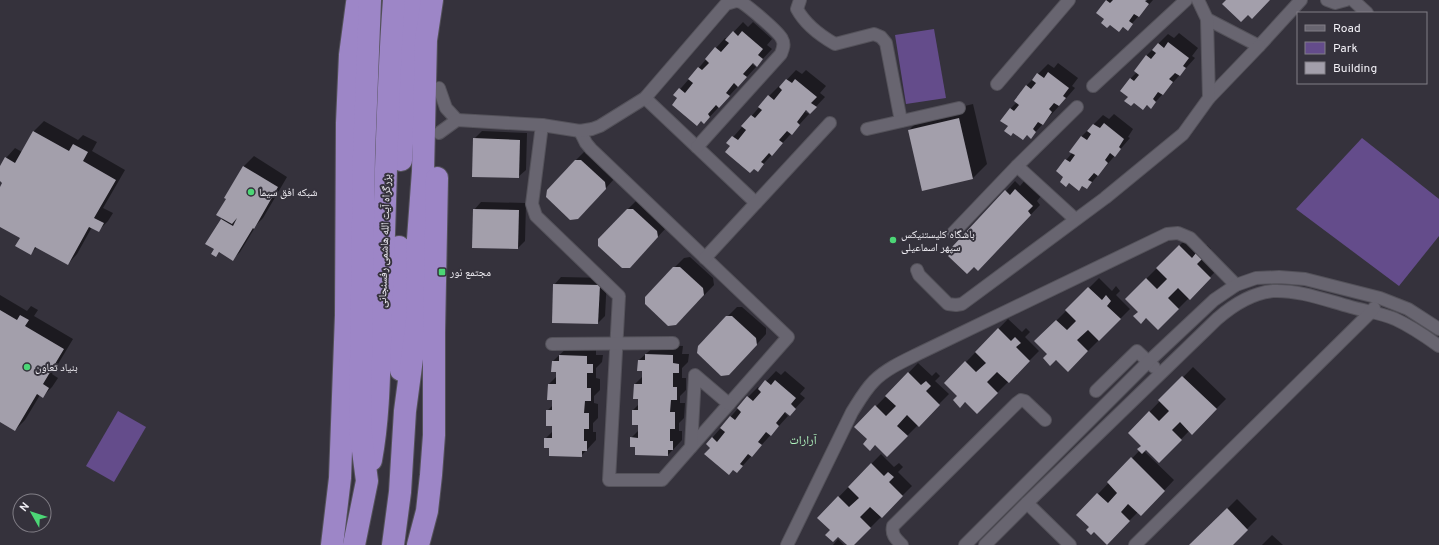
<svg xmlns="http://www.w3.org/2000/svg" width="1439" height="545" viewBox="0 0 1439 545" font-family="Overpass,'Noto Naskh Arabic',sans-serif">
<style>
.green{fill:#644c8b}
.shadow{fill:#0007}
.building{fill:#a39fab}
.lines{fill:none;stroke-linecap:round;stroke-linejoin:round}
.street-casing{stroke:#54525a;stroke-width:14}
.highway-casing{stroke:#54525a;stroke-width:24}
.street{stroke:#686570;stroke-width:12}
.highway{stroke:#9d86c7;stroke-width:22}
.poi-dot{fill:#4cd676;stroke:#35323c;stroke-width:1.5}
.labels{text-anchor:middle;stroke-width:4;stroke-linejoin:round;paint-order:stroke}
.poi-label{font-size:11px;fill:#f2f0f6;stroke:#35323c;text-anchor:start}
.street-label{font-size:11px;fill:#f2f0f6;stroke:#35323c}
.neighbourhood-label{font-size:12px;fill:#b1f5bf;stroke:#35323c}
</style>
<rect width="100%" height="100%" fill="#35323c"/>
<g class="green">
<polygon points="934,29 946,98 906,104 895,35"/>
<polygon points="1362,138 1439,199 1439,236 1399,286 1296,209"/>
<polygon points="118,411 146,427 114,482 86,466"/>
</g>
<g class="shadow">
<polygon points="1107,0 1153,0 1127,29 1124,27 1119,31 1098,12"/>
<polygon points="743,22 748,27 753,22 772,39 767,45 772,49 757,65 754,62 752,64 756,67 704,123 675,95 716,48 725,38 727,39"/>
<polygon points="1179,33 1198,48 1192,56 1195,58 1151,107 1148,105 1143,109 1129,96 1131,78 1137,72 1146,56 1168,34 1174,38"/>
<polygon points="1058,63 1078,78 1072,86 1075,88 1069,95 1031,137 1009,126 1010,109 1017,102 1026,86 1048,64 1054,68"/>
<polygon points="796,70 802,74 806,70 826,86 820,93 825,97 810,113 807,110 805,112 809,114 757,171 728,143 769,96 779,86 780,87"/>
<polygon points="973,104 987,164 973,178 909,130 923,116"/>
<polygon points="1114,114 1133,129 1128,137 1130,138 1087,188 1083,185 1079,190 1069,183 1066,186 1065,177 1057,171 1072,153 1071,151 1082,136 1103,115 1109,119"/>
<polygon points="44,121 78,140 83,135 97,142 92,151 125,170 103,208 113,213 108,221 98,231 92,227 77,254 68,264 37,247 31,253 21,237 0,226 0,189 4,182 0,180 0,168 6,158 15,148 22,152 34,131"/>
<polygon points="482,131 527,133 526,170 518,177 474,139"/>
<polygon points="585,151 615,178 588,208 575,161"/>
<polygon points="254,156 287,177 263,218 257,224 240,252 233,259 220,252 215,256 216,249 207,244 223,218 228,199 225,197 244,166"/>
<polygon points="1025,180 1041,196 1037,201 1040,205 987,260 1006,191 1015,181 1020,186"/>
<polygon points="637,200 667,227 639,257 627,210"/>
<polygon points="481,202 526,203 525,241 518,248 473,247 474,210"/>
<polygon points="1189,236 1202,249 1207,245 1211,249 1206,253 1220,267 1158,329 1126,299"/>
<polygon points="690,257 713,278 714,285 686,314 674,268 684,258"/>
<polygon points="561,277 607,278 605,316 598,323 554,285"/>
<polygon points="1099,278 1112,291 1116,286 1120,291 1116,295 1130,309 1068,371 1036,341"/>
<polygon points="0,295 27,311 31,306 38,310 34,316 73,339 52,374 58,378 52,387 43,396 40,395 25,420 15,430 0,421"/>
<polygon points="737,307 742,307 766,328 766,334 739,364 727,317"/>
<polygon points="1008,319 1022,332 1026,328 1030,332 1025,337 1039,351 977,413 958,396 966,362"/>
<polygon points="570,345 596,346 596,355 603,355 602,362 596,368 596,378 600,379 600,390 594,396 594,403 598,404 598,418 593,423 593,432 596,432 596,440 581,456 545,439 553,431 553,425 547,411 553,405 549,384 557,376 557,371 553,361"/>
<polygon points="656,345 683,346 682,354 689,354 688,362 682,368 682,378 686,378 686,390 680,396 680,403 685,403 684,418 679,423 679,431 682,431 682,440 668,455 636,446 631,438 639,430 639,424 633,424 633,410 639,404 639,398 634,398 635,384 643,376 643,370 639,360"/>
<polygon points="918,363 932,376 936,372 940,376 935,381 949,394 887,456 856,427"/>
<polygon points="1193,367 1226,399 1192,433 1190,430 1159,462 1146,449 1144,451 1174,480 1141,515 1138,512 1107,543 1078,515 1140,450 1142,446 1129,433"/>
<polygon points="776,371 781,375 785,371 805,388 800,394 805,398 790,414 786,411 785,413 788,416 737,472 711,447 712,438 748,397 758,387 759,389"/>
<polygon points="881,454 894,467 899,463 903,467 898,472 912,486 853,545 848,545 818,518"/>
<polygon points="1237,499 1257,519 1231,545 1191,545"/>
<polygon points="1272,535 1283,545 1262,545"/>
<polygon points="838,539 844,545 833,545"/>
</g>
<g class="building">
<polygon points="1106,0 1110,3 1113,0 1147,0 1145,1 1149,4 1139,17 1134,14 1129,21 1133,24 1128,31 1123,27 1119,32 1110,25 1107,28 1101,23 1104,19 1096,13"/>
<polygon points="1226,0 1270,0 1252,19 1248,15 1241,22 1222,4"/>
<polygon points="733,31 738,36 742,31 763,49 758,55 763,59 757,67 753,63 743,74 747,77 738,87 734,83 726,93 730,96 719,108 716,105 708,114 710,117 704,124 701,121 697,126 672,105 677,98 673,95 679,88 685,93 693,83 688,79 698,67 702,70 709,63 705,59 715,47 721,52 729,43 725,40"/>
<polygon points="1168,42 1189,58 1183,66 1186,68 1180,76 1175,73 1169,79 1173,82 1163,95 1158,92 1153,99 1156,102 1151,109 1147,105 1143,110 1134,103 1131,106 1124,101 1128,97 1120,91 1130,78 1134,81 1139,75 1134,71 1146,55 1151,59 1156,53 1152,50 1158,43 1164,48"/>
<polygon points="1048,72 1069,88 1063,96 1066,98 1059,106 1054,103 1049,109 1052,112 1043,125 1038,122 1033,129 1036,132 1031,139 1027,135 1023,140 1013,133 1011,136 1004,131 1008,126 1000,121 1010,108 1014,111 1019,105 1014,101 1026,85 1031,89 1036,83 1032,80 1037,73 1044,78"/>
<polygon points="786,79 792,83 795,79 817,97 811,103 817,107 810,114 806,110 797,122 800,125 792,135 787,131 779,140 783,143 772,156 769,153 761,162 764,164 758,172 754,169 750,173 725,152 730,146 726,143 732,136 738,140 746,130 741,126 751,115 755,118 762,110 758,107 768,95 774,100 782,90 779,87"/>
<polygon points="959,118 973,179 922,191 908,130"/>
<polygon points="1104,123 1124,139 1119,147 1121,149 1115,157 1110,153 1105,160 1108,163 1098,176 1094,173 1088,180 1092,182 1087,189 1082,186 1079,191 1069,183 1066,187 1060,182 1063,177 1056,171 1065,159 1070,162 1075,155 1069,152 1081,136 1087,140 1091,134 1087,131 1093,124 1100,128"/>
<polygon points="33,131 69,151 73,144 88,152 83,161 116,180 94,218 104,223 99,232 89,227 68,265 35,247 31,255 15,246 20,238 0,227 0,187 2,183 0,181 0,166 5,157 15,163"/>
<polygon points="473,138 520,140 519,178 472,177"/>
<polygon points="575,160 581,160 605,182 606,189 578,219 570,220 546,197 547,190"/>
<polygon points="243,166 278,187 254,229 253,228 233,261 219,252 216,257 211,254 214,249 205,244 221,219 233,226 237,218 232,224 216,215 226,199 224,198"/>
<polygon points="1015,189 1033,206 1028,211 1031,215 978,271 974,267 967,274 948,256 955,249 952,247 1005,190 1010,195"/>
<polygon points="473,209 519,210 518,249 472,248"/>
<polygon points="627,209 633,209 657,231 658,237 630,268 622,268 598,246 598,239"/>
<polygon points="1179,245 1192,258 1196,253 1202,259 1197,264 1211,278 1190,300 1178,288 1168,298 1179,309 1158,330 1146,318 1141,324 1133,316 1138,312 1125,299 1146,278 1157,289 1167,279 1156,268"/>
<polygon points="673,267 680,267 703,288 704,295 676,325 668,326 645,304 645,297"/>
<polygon points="553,284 600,285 598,324 552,323"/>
<polygon points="1088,287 1102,300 1106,295 1111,301 1107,306 1121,319 1099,341 1088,330 1077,340 1088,351 1068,372 1056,360 1050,366 1043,358 1047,354 1034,341 1056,320 1067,330 1076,321 1065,310"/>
<polygon points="0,310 17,320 20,315 29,320 25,326 64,349 43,384 49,388 43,398 37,394 15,431 0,422"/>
<polygon points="726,316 732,316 756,338 757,345 729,375 721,376 697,353 698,346"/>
<polygon points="998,328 1011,341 1015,337 1021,343 1016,347 1030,361 1009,383 997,372 987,382 998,393 977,414 965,402 960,408 953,400 957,396 944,383 965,361 976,372 986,363 975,352"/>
<polygon points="645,354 673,355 673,363 679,364 679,373 673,373 673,387 677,387 677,400 671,400 670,412 675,412 675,429 670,429 670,441 673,441 673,450 668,450 668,456 635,455 635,447 630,447 630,437 638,438 638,425 632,425 632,410 638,410 638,399 633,399 634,384 642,384 642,371 637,371 638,360 645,360"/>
<polygon points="559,355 587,356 587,364 593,364 593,373 587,373 587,388 591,388 591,401 585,401 584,413 589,413 589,429 584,429 584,441 587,441 587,451 582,451 582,457 549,456 549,448 544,448 544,438 552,438 552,426 546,426 546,410 552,410 552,400 547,400 548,384 556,384 556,372 551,372 552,361 559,361"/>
<polygon points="908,372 921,385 926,381 931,386 926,391 940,405 919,427 907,415 897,426 908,436 887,457 875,445 870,451 863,444 867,439 854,427 875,405 886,416 896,406 885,396"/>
<polygon points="1182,376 1217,409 1192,435 1180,422 1172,430 1182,440 1159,463 1146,450 1142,454 1137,449 1141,446 1128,433 1149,411 1159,421 1169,411 1158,400"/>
<polygon points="765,380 771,385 775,380 796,398 791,404 796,409 790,416 785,412 776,423 779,426 771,436 766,432 758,442 762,445 752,457 748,454 740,464 743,466 737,473 733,470 729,475 704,454 710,448 706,444 712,437 717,442 725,432 720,428 730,416 735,420 741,412 737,408 747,396 753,401 761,392 758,389"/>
<polygon points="1131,457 1165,491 1141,516 1128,504 1121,512 1130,521 1107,545 1094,532 1091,535 1086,530 1089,527 1076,515 1097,493 1108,503 1117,493 1107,482"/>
<polygon points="871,463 884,476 888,472 894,477 889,482 903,496 882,518 870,507 860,517 871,528 854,545 847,545 838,537 833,542 825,535 830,530 817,518 838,496 849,507 859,498 848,487"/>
<polygon points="1227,508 1248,530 1233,545 1189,545"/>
</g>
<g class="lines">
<defs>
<g id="street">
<path d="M800,0L797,9C805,24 821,36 835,44L874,34L881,37L886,43L901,121"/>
<polyline points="1327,0 1335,3 1346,0"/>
<polyline points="1353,0 1367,13"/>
<polyline points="1207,19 1259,46 1301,0"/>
<polyline points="997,84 1069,0"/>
<polyline points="1093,86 1186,0"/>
<polyline points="439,88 446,108 457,120"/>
<polyline points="645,98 756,203"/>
<polyline points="1209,98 1259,46"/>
<polyline points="542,125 532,204 536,216 619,296 609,480 662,480 788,337 591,149 586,143 580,131"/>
<polyline points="867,129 959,108"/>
<path d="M439,133L457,120L542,125L580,131L592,129L600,126L645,98L726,4L736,1L741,2C749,7 779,32 782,39C785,44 783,49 781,54L697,147"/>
<polyline points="1075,219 1017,166 1077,107"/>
<polyline points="953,233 1017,166"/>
<polyline points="705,258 830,123"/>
<polyline points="917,270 919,275 948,304 956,305 962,304 1105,198 1183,134 1209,98 1207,19 1198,0"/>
<polyline points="552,344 673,343"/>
<polyline points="1096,391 1137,351 1154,367"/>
<polyline points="691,447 695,375 729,404"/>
<polyline points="1027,503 1070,545"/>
<path d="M787,545L852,412C859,401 865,390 874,381C887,368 906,360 922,352L1167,234L1178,233L1190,238L1236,285"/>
<path d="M902,545C896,539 891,535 893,526L1017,403L1021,400L1025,401L1045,420"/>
<polyline points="965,545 1148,362 1214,300 1236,285 1256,278 1279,277 1305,279 1380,298 1408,309 1439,329"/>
<path d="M985,545L1027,503L1217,319C1233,305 1252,293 1273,291C1300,290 1325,300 1351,307C1365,311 1381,313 1395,319C1410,326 1425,336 1439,346"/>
<polyline points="1135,545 1371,312 1374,308"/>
</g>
<g id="highway">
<polyline points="401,160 407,59 413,0"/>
<polyline points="399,247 398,332 401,370"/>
<path d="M371,460C380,411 379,361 381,312C386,208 386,104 394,0"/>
<polyline points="332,545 340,478 346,315 347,123 350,55 357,3"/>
<polyline points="354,545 367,481 360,428 364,154 370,0"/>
<polyline points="393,545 400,492 405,411 417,321 418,239 423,171 426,40 432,0"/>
<polyline points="418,545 427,511 431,475 434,435 434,333 437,178"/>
</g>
</defs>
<use href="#street" class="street-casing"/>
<use href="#highway" class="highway-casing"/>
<use href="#street" class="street"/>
<use href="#highway" class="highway"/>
</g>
<g class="poi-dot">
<circle cx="251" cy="192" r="4"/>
<circle cx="893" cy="240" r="4"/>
<rect x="438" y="268" width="8" height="8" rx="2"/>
<circle cx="27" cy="367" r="4"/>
</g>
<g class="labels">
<g class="poi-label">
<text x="259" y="196">شبکه افق سیما</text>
<text x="901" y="238">باشگاه کلیستنیکس<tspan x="901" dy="13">سپهر اسماعیلی</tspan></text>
<text x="450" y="276">مجتمع نور</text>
<text x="35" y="371">بنیاد تعاون</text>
</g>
<g class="street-label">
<text transform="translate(384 241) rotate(-88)" y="4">بزرگراه آیت الله هاشمی رفسنجانی</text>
</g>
<g class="neighbourhood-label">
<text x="803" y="444">آرارات</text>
</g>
</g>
<rect x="1297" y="12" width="130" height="72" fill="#35323c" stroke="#817e86"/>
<rect x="1305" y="25" width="20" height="6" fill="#686570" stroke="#817e86"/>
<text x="1333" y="32" font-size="12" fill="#f2f0f6">Road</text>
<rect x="1305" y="42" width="20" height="12" fill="#644c8b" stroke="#817e86"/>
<text x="1333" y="52" font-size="12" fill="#f2f0f6">Park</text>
<rect x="1305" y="62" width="20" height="12" fill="#a39fab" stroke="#817e86"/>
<text x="1333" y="72" font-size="12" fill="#f2f0f6">Building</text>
<g transform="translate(32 513) rotate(309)"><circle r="19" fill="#35323c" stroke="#817e86"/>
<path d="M0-3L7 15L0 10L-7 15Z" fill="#4cd676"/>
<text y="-6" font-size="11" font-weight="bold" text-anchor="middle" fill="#f2f0f6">N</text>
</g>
</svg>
